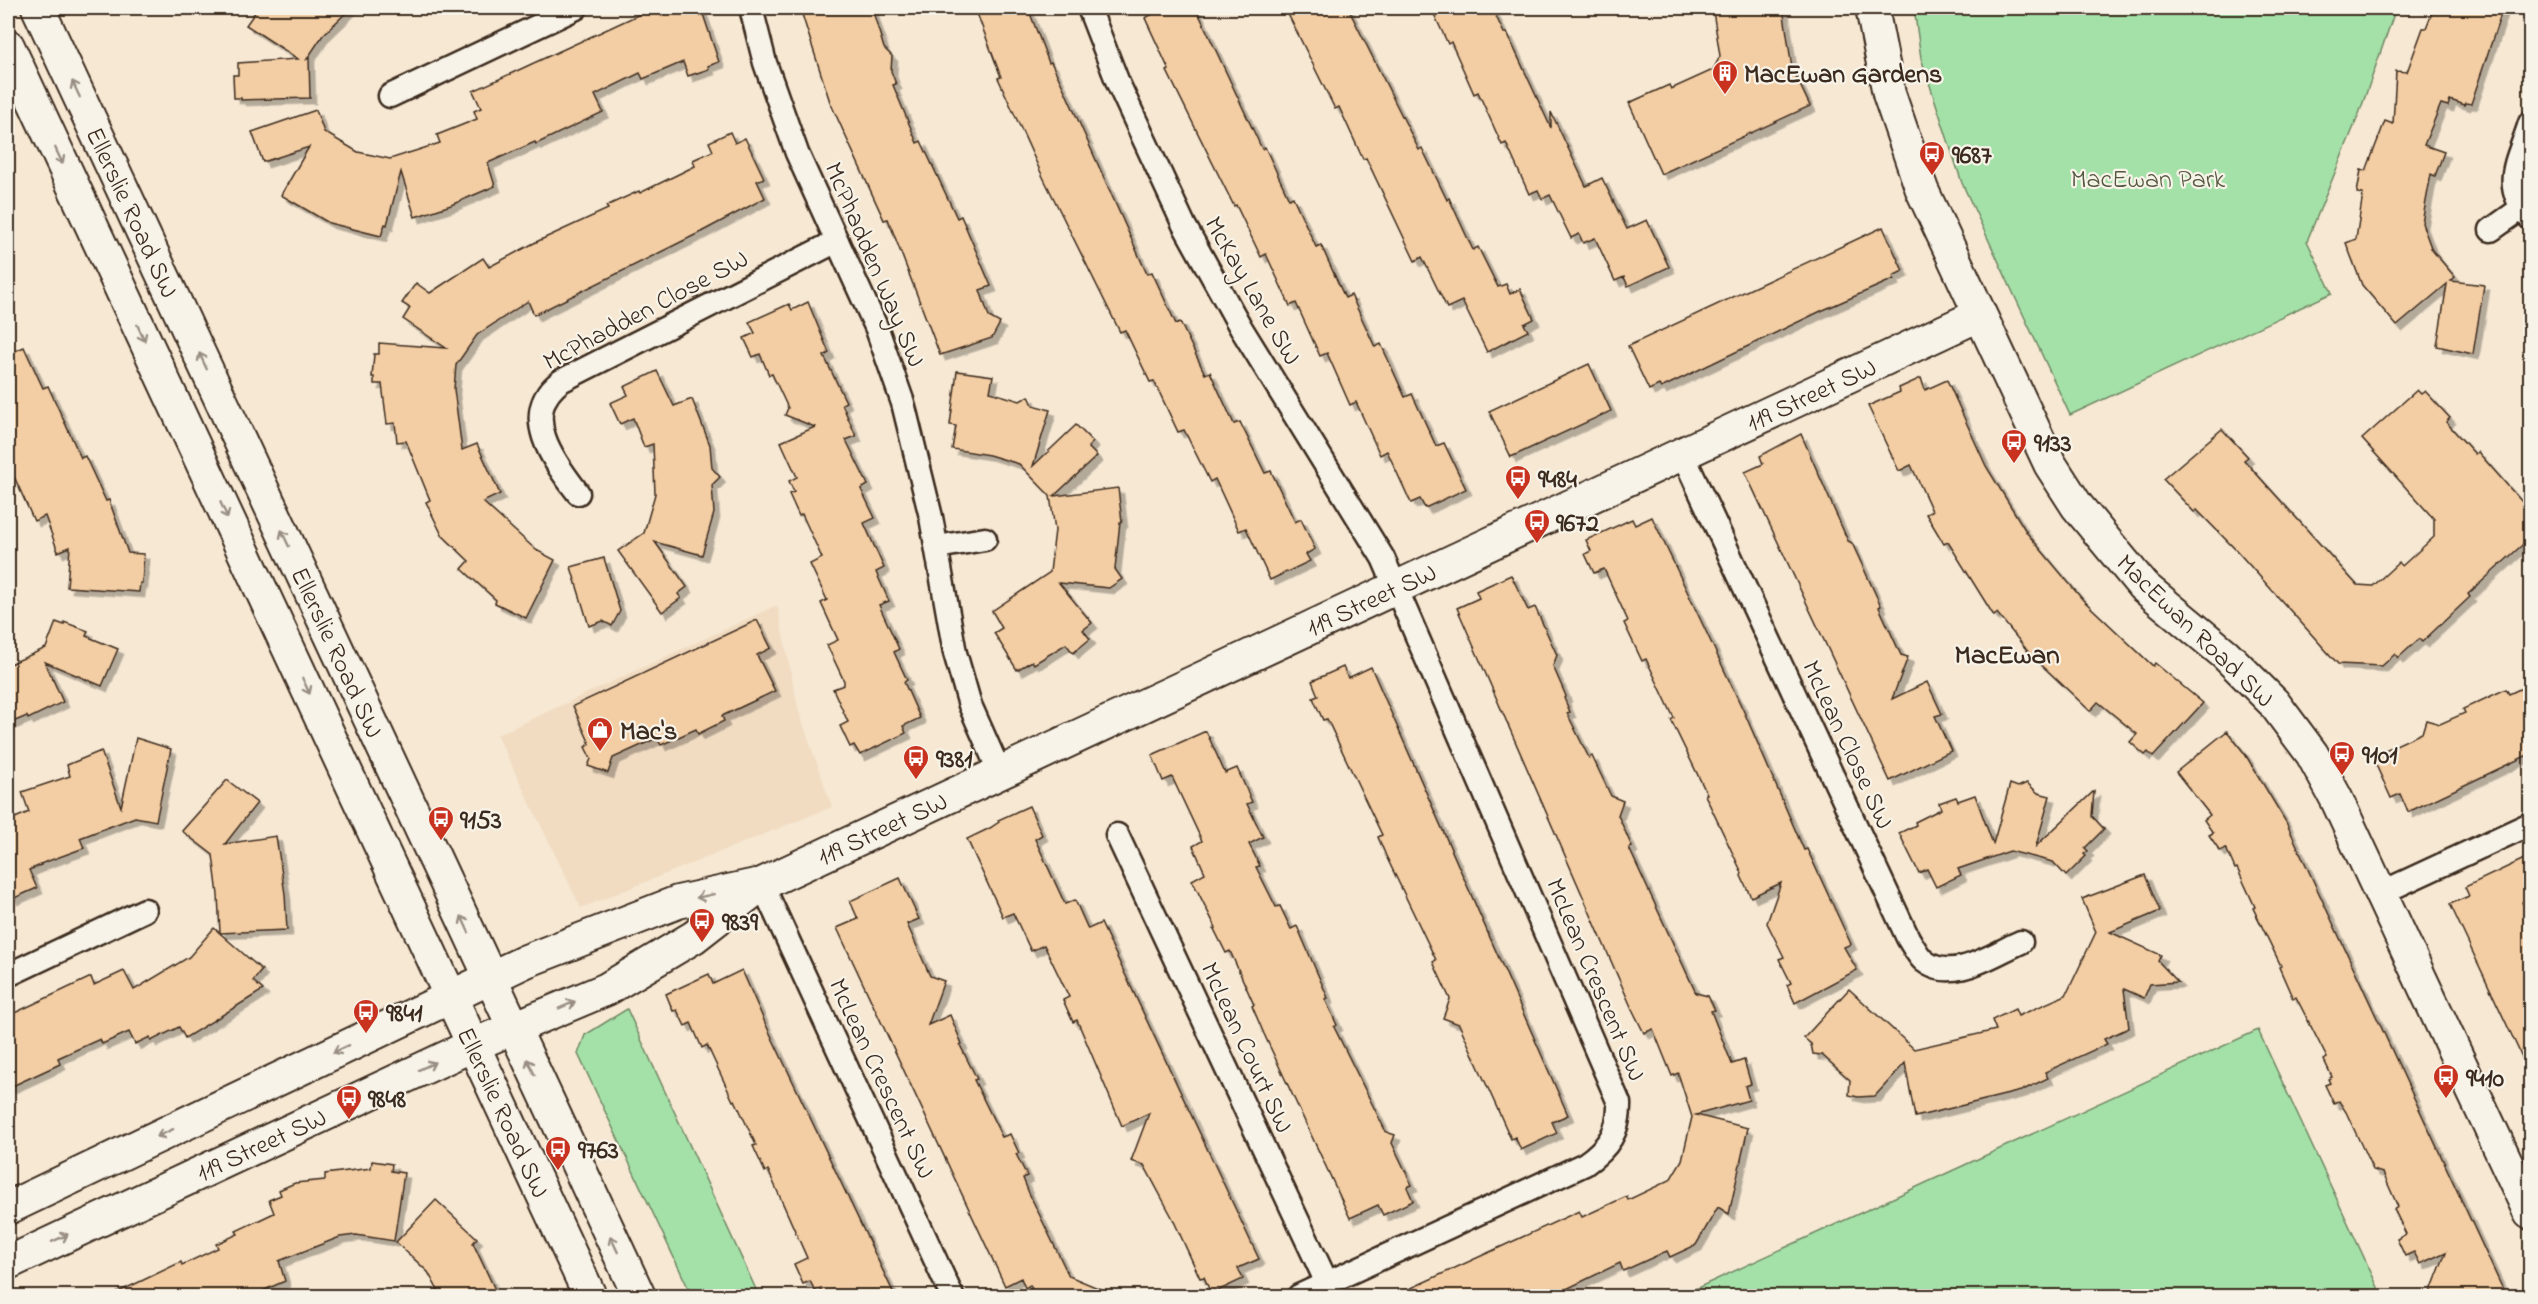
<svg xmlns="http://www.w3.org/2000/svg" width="2538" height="1304" viewBox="0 0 2538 1304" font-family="'Indie Flower',sans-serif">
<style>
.built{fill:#f1dcc2}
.green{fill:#a4e1a8;stroke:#708663;stroke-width:1.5}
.building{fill:#f3cda3;stroke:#3b2a1e;stroke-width:1.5;filter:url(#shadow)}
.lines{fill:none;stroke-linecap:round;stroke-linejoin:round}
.street-casing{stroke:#3b2a1e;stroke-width:27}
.secondary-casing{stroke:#3b2a1e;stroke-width:36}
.street{stroke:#f7f3e8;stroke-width:22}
.secondary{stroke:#f7f3e8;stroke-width:32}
.oneway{stroke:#998e83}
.labels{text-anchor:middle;stroke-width:4.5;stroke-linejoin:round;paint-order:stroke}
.poi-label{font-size:26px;font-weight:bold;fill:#3b2a1e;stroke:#f7f3e8;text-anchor:start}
.park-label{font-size:26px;fill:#555840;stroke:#f7f3e8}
.street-label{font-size:26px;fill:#3b2a1e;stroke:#f7f3e8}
.neighbourhood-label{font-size:27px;font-weight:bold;fill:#3b2a1e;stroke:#f7f3e8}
</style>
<defs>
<filter id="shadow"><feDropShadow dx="5.5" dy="5.5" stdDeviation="0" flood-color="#0004"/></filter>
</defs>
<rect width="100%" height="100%" fill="#f6e8d3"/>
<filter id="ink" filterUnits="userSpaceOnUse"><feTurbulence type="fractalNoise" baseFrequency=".0167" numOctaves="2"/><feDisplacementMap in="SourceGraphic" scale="12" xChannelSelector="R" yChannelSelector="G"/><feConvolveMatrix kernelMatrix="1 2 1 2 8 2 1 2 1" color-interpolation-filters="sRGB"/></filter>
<g filter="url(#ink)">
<polygon class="built" points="777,605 799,712 832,807 581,908 497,735"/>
<g class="green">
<polygon points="1914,8 2396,8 2359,114 2307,241 2332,293 2070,415 1962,183 1921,58"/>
<polygon points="627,1009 759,1296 692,1296 578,1054 585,1035"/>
<polygon points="2258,1030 2382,1296 1680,1296"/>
</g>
<g class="building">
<polygon points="258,8 351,8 323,35 307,59 309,58 310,98 241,100 241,98 234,98 233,75 238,75 238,63 298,59 246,25"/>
<polygon points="653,8 701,8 719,62 708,66 709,69 688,76 683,62 643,79 640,73 595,95 603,112 536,144 535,142 488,163 495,186 451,205 415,217 401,172 387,225 385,224 381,236 329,223 281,195 309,147 263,162 252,132 316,110 324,132 358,152 390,159 440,143 437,135 477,119 474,111 481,108 473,91"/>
<polygon points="800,8 872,8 884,48 892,56 891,71 896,84 893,85 917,143 921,141 957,218 961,216 991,286 980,290 989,317 1000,323 992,338 940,355 888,219 884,220 830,102"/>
<polygon points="975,8 1028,8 1049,63 1051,62 1066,93 1147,274 1152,272 1176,324 1180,322 1205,374 1210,372 1234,424 1240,422 1265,473 1271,471 1295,522 1301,519 1315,549 1306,554 1310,561 1270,580 1246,528 1239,531 1215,479 1210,482 1184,430 1178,432 1154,381 1150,382 1125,330 1120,332 1042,175 998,78 1001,77"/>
<polygon points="1150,8 1196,8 1262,149 1265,147 1289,199 1293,197 1316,247 1321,245 1345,298 1351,295 1375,347 1381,344 1405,397 1412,394 1436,446 1444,443 1466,489 1425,508 1420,499 1411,503 1387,451 1380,455 1356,402 1350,405 1327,353 1320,356 1296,303 1290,306 1266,254 1261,257 1236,205 1234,206 1167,71 1169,70 1145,18 1153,14"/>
<polygon points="1285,8 1348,8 1419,150 1422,148 1447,200 1449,198 1473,250 1478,247 1498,287 1506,284 1510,294 1520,289 1534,319 1524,324 1528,331 1487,352 1462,301 1447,308 1422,257 1415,261 1366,158 1363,159 1339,107 1335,109"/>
<polygon points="1444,8 1492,8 1504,33 1507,33 1551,128 1551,112 1586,186 1602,178 1627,229 1647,220 1669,267 1628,286 1624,277 1615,281 1595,238 1583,243 1579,234 1571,238 1550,195 1542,199 1538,190 1529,194 1506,143 1502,145 1478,92 1474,94 1451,42 1448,44 1433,12"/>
<polygon points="1715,8 1783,8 1792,68 1810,106 1661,174 1629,103 1669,85 1671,89 1713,70 1720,56 1713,11 1716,11"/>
<polygon points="2434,8 2503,8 2471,104 2466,103 2465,105 2450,100 2448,106 2441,104 2424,145 2444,152 2435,176 2431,174 2422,223 2432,250 2455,277 2451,281 2484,285 2473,354 2437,346 2447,284 2397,326 2362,285 2346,243 2356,239 2363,194 2357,193 2361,170 2366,171 2385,121 2393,124 2396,71 2407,72 2423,28 2426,28"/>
<polygon points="730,132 735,143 745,138 764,178 757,181 765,198 701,232 534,315 528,301 477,335 456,365 454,389 462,450 477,444 500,494 483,502 536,550 555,560 526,618 495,603 496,600 462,569 469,561 442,535 426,502 430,500 406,441 397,442 395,423 387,424 382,384 374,384 374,377 372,377 374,354 379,354 379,343 446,348 403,319 410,308 402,303 416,283 430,293 483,258 489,267 536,242 608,209 606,206 639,191 640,193 695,166 693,160 713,151 709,142"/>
<polygon points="1883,227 1903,271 1893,276 1894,279 1821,311 1661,388 1659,385 1649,390 1628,346"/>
<polygon points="808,302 829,353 824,356 846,402 842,404 856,436 846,440 868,485 861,489 875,518 864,523 884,568 876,572 889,601 879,605 899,649 894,652 907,680 904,682 920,718 903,726 906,733 860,755 854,745 850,747 840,726 848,722 833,689 844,685 844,681 827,645 838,640 821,603 827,600 810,564 822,558 802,514 799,516 789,494 794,492 789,481 797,477 781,442 815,427 785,415 788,408 772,374 769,375 760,354 753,357 744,338 755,333 749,322 789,304 792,310"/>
<polygon points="24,347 43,388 48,386 81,458 85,456 106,501 109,500 128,553 144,554 142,583 140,583 139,592 67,587 70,547 58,552 45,516 34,521 8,463 8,354"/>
<polygon points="1589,364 1611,411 1511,457 1489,411"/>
<polygon points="657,371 674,406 692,399 710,445 712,468 720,477 712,485 714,513 702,555 655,542 687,587 678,594 681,598 662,612 618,551 644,533 655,494 653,444 644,447 633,418 620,424 610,403 628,395 624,387"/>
<polygon points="957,371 993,376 990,392 1020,401 1029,396 1033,405 1050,410 1033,466 1076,425 1093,442 1088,447 1097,456 1054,496 1118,488 1122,522 1120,522 1115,569 1122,579 1109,588 1059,583 1092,623 1083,630 1090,639 1073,653 1066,644 1034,664 1032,661 1017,670 994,633 1002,628 992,611 1050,572 1055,530 1050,496 1019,464 989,455 952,449 956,426 950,425"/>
<polygon points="1921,378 1925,390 1947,380 1986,466 2027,533 2083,600 2153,666 2155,663 2203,703 2153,757 2148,752 2145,755 2130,742 2137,734 2098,702 2090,711 2030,654 1997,613 1994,616 1948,542 1944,544 1926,514 1932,511 1911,465 1899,471 1868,406 1900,392 1899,388"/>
<polygon points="2417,390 2421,394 2425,391 2450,418 2446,422 2475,454 2478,452 2530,511 2530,538 2468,594 2470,597 2422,642 2419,639 2398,658 2395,654 2382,666 2338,664 2236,550 2197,510 2194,512 2163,479 2222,429 2248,457 2244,460 2357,585 2373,586 2399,562 2402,566 2434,537 2434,519 2362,439"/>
<polygon points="1801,434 1848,541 1852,543 1881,606 1879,607 1901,655 1908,657 1892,699 1927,682 1942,714 1935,716 1951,751 1890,781 1745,472 1763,464 1760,456"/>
<polygon points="1652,517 1745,714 1804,850 1807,849 1851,944 1844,947 1857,970 1795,1003 1787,985 1791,983 1779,959 1784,957 1767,923 1781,883 1751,897 1741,876 1742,873 1705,795 1707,794 1671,720 1674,718 1646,659 1642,661 1624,623 1628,621 1604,569 1594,573 1585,554 1591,551 1586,540 1632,519 1635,525"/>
<polygon points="604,558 620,611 612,626 603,621 589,626 571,567"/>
<polygon points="1511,575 1528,610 1535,607 1557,655 1553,666 1566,696 1564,698 1570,712 1567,713 1589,758 1592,756 1611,796 1623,801 1618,815 1632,847 1629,848 1696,993 1708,996 1715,1010 1711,1011 1732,1064 1744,1060 1751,1084 1745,1086 1749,1100 1696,1115 1748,1128 1729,1214 1718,1207 1696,1245 1670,1257 1667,1251 1623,1271 1620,1263 1552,1296 1394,1296 1579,1211 1582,1217 1627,1196 1628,1200 1670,1180 1682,1160 1692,1117 1678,1073 1672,1076 1653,1029 1644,1033 1632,1009 1457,608 1479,598 1476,591"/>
<polygon points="757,620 771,648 757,655 775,691 722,716 724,721 698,734 696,729 661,745 657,738 613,758 608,773 588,766 591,759 585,747 590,744 573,706"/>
<polygon points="56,622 64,625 64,622 88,631 86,636 118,649 102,686 45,662 63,702 28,719 27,716 8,724 8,665 46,648"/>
<polygon points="1343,667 1348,678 1371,667 1568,1115 1552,1122 1557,1133 1521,1150 1515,1137 1511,1139 1459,1024 1443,1018 1450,999 1433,962 1436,960 1386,856 1378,837 1382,835 1361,791 1327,719 1323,720 1313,698 1318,696 1312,681"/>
<polygon points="2524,687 2530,700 2530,754 2408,812 2400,794 2391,798 2372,756 2422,733 2426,720 2440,724 2465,713 2463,709 2506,689 2509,694"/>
<polygon points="1206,731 1225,773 1237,768 1252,802 1247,804 1263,837 1249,844 1260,866 1256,867 1276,907 1280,906 1291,929 1297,926 1328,998 1325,999 1337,1025 1334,1027 1386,1132 1395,1135 1392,1143 1412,1185 1407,1187 1413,1201 1383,1215 1378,1205 1350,1218 1264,1034 1252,1006 1254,1005 1230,951 1226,953 1214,929 1216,928 1192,880 1205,873 1193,846 1202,841 1172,777 1163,781 1152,755"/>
<polygon points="2227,731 2245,754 2286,822 2506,1296 2429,1296 2446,1252 2420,1264 2414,1252 2405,1256 2397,1239 2406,1234 2394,1209 2398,1207 2383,1173 2373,1170 2346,1112 2339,1101 2334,1104 2325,1085 2330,1083 2328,1079 2332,1077 2324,1060 2327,1058 2296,997 2293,999 2279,967 2281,966 2253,908 2255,907 2237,868 2235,869 2226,848 2220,851 2209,835 2213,833 2204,820 2210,815 2176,772"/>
<polygon points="136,738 171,749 156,821 135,817 80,838 84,848 40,864 41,865 29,870 37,888 12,899 8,888 8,821 29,812 22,792 70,776 67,765 101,751 121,807"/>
<polygon points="227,780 257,803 225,844 276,836 285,894 287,930 220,933 218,895 213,855 182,831"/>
<polygon points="2027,783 2038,793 2050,796 2036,846 2094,791 2092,816 2104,829 2085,848 2088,851 2084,854 2086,856 2066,876 2053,862 2010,851 1958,869 1961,875 1936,887 1927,869 1919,873 1899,833 1916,825 1915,822 1941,809 1939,803 1956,797 1958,801 1975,795 1993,844 2010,784 2018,787"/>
<polygon points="1029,806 1042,835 1035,839 1065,904 1075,900 1088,929 1101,923 1259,1259 1238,1268 1243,1279 1211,1294 1204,1277 1200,1278 1172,1217 1144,1165 1131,1161 1149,1113 1122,1126 1077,1020 1073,1022 1063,1000 1069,997 1044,945 1031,951 1013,913 1003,917 967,839 990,828 999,822 998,820"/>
<polygon points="2524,859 2530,874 2530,898 2522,902 2530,919 2530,1074 2450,904 2469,896 2465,887"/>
<polygon points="2145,875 2160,911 2110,932 2161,955 2158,961 2178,982 2150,984 2144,998 2124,989 2129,1028 2104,1039 2107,1044 2045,1072 2048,1078 2021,1091 1915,1117 1905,1063 1875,1096 1858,1097 1849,1095 1850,1080 1822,1055 1813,1054 1811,1044 1804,1038 1849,989 1914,1049 1996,1030 1992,1020 2015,1009 2018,1016 2066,995 2096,932 2082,899"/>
<polygon points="900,878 919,919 907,924 930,976 944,981 928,1025 950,1015 962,1044 960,1045 977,1079 974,1080 1002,1137 1010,1134 1019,1153 1016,1154 1027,1176 1023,1178 1029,1193 1069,1276 1117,1296 1021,1296 1033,1291 1030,1285 1025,1288 1021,1278 1005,1286 837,928 858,919 850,901"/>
<polygon points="214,928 262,970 253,981 263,990 185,1038 179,1027 151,1041 150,1037 135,1044 129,1032 102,1044 100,1039 58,1058 60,1064 8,1088 8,1016 91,977 94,985 124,971 134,990 189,957"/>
<polygon points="742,970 766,1025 895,1296 824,1296 820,1288 815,1291 810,1281 803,1284 794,1264 807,1258 768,1170 765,1172 753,1146 756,1145 735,1100 733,1101 707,1045 702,1048 691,1023 685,1026 677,1010 673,1011 666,994 709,974 713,984"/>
<polygon points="372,1161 392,1164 391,1171 404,1173 394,1241 356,1235 340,1237 279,1261 285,1281 251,1296 110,1296 181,1262 182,1265 218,1248 216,1244 238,1234 236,1231 274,1213 269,1200 281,1195 279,1190 295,1183 325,1180 325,1174 371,1168"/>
<polygon points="436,1200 477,1238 473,1243 498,1296 441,1296 428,1272 396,1242"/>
</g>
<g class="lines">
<defs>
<g id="street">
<polyline points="751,8 765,63 797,153 877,329 903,403 931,517 955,653 970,705 1000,773"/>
<path d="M1089,8L1118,83L1184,225L1241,328L1383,558L1619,1103C1620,1131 1608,1148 1585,1164L1299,1296"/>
<polyline points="390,96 576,8"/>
<path d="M2530,123C2518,162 2500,183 2530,218"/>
<polyline points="2491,230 2522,208"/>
<path d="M1683,455L1908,938C1913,946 1918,956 1924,961C1952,984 1995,953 2021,942"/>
<path d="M578,493C553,461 518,413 561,381L837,241"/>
<polyline points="937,547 985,539"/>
<polyline points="1117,835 1327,1283"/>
<polyline points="762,884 952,1296"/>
<polyline points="2381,893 2530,824"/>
<polyline points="8,975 145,910"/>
</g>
<g id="secondary">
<polyline points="38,8 639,1296"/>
<polyline points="1872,8 1889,94 1922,190 2050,464 2077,506 2143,586 2225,654 2274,703 2312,754 2336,798 2530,1213"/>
<polyline points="8,46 590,1296"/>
<polyline points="8,1208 526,961 678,902 756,885"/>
<polyline points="8,1263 473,1045 607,989 694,937 762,884 1979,315"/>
</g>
</defs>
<use href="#street" class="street-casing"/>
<use href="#secondary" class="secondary-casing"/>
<use href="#street" class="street"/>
<use href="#secondary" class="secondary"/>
</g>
<defs><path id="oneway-shaft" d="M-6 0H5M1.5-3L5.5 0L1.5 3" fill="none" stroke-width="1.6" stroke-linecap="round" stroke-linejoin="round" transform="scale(1.5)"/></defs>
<g class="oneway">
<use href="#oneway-shaft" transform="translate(76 89) rotate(-115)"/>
<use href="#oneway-shaft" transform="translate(59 156) rotate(65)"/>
<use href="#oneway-shaft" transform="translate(141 333) rotate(65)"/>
<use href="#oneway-shaft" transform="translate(203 361) rotate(-115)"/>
<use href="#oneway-shaft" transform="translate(224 510) rotate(65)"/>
<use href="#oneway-shaft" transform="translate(285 538) rotate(-115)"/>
<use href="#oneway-shaft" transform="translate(306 686) rotate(65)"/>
<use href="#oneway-shaft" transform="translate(705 896) rotate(168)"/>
<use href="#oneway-shaft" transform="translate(465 924) rotate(-115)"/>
<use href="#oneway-shaft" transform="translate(567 1005) rotate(-23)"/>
<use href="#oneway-shaft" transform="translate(341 1049) rotate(155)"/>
<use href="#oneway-shaft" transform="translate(427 1066) rotate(-25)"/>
<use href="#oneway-shaft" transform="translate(531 1067) rotate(-115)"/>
<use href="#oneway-shaft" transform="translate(165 1133) rotate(155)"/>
<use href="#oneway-shaft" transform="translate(60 1238) rotate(-25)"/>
<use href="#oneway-shaft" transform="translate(614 1244) rotate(-115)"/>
</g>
</g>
<defs>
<symbol id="building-pin" viewBox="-11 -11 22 30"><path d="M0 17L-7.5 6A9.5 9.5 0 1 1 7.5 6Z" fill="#c8321e" stroke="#f7f3e8"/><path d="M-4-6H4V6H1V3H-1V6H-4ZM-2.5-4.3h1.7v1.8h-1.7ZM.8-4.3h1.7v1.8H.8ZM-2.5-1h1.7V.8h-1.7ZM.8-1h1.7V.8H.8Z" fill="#fff"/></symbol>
<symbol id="bus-pin" viewBox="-11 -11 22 30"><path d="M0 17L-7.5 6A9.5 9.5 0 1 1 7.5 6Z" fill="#c8321e" stroke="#f7f3e8"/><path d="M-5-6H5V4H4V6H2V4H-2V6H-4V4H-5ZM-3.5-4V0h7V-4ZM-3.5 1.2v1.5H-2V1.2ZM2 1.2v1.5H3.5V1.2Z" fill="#fff"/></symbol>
<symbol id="shop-pin" viewBox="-11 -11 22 30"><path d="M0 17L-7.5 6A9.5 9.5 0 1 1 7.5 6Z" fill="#c8321e" stroke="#f7f3e8"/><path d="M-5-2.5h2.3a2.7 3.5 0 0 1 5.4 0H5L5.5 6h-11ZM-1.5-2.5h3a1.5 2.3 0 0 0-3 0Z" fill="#fff"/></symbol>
</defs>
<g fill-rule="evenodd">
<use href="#building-pin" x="1710" y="58" width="30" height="40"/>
<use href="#bus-pin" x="1917" y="139" width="30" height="40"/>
<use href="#bus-pin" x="1999" y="427" width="30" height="40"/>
<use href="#bus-pin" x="1503" y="463" width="30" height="40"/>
<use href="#bus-pin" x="1522" y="507" width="30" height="40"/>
<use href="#shop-pin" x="585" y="715" width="30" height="40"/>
<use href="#bus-pin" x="2327" y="739" width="30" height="40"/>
<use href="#bus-pin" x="901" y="743" width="30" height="40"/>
<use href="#bus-pin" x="426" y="804" width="30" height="40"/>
<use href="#bus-pin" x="687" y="906" width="30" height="40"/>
<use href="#bus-pin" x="351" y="997" width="30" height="40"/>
<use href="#bus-pin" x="2431" y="1062" width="30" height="40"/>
<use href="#bus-pin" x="334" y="1083" width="30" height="40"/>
<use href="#bus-pin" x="543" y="1134" width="30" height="40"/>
</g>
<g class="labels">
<g class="poi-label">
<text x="1744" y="82">MacEwan Gardens</text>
<text x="1952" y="163">9687</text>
<text x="2034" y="451">9133</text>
<text x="1538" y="487">9484</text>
<text x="1556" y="531">9672</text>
<text x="620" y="739">Mac's</text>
<text x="2362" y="763">9101</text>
<text x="936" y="767">9381</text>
<text x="460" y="828">9153</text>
<text x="722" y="930">9839</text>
<text x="386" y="1021">9841</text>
<text x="2466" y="1086">9410</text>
<text x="368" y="1107">9848</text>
<text x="578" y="1158">9763</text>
</g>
<g class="park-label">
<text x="2148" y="187">MacEwan Park</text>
</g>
<g class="street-label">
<text transform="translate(133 212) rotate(65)" y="9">Ellerslie Road SW</text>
<text transform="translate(876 264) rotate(67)" y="9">McPhadden Way SW</text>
<text transform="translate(1254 290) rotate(60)" y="9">McKay Lane SW</text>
<text transform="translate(645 309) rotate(-28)" y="9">McPhadden Close SW</text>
<text transform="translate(1811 394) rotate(-25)" y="9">119 Street SW</text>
<text transform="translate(1371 599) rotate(-25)" y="9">119 Street SW</text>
<text transform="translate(2196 630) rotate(44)" y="9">MacEwan Road SW</text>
<text transform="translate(338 652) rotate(65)" y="9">Ellerslie Road SW</text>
<text transform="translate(1849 744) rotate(65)" y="9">McLean Close SW</text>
<text transform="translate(882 828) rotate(-25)" y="9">119 Street SW</text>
<text transform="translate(1597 979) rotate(67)" y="9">McLean Crescent SW</text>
<text transform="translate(1248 1047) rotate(65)" y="9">McLean Court SW</text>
<text transform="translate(883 1078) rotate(65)" y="9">McLean Crescent SW</text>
<text transform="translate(504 1112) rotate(65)" y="9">Ellerslie Road SW</text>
<text transform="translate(261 1144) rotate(-25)" y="9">119 Street SW</text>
</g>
<g class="neighbourhood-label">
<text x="2007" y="663">MacEwan</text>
</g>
</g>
<rect width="2538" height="1304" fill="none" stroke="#f7f3e8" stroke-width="30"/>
<rect x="15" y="15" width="2508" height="1274" fill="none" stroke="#3b2a1e" stroke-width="2" filter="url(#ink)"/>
</svg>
